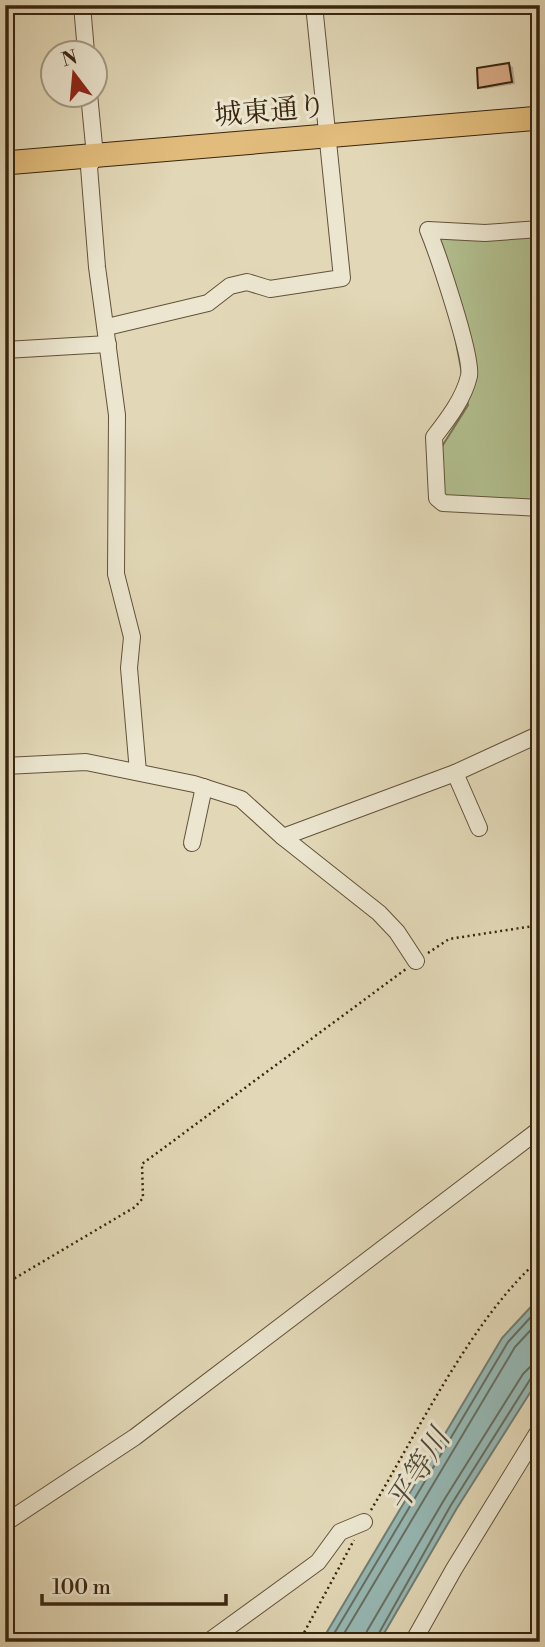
<svg xmlns="http://www.w3.org/2000/svg" width="545" height="1647" viewBox="0 0 545 1647" font-family="'Libre Bodoni','Noto Serif JP',serif">
<style>
.green{fill:#b2bf8f;stroke:#76724f;stroke-width:2}
.water{fill:#96b9b5;stroke:#717e73;stroke-width:2}
.shadow{fill:#0003}
.lines{fill:none;stroke-linecap:round;stroke-linejoin:round}
.shore{stroke:#686f62;stroke-width:2}
.building{fill:#dbae8a;stroke:#39250f;stroke-width:2}
.minor-casing{stroke:#635239;stroke-width:18}
.highway-casing{stroke:#39250f;stroke-width:25}
.path{stroke:#39250f;stroke-width:2.5;stroke-dasharray:2 3.5;stroke-linecap:butt}
.minor{stroke:#ece6d0;stroke-width:16}
.highway{stroke:#e1bc7c;stroke-width:23}
.labels{text-anchor:middle;stroke-width:6;stroke-linejoin:round;paint-order:stroke}
.street-label{font-size:28px;fill:#39250f;stroke:#ece6d0}
.water-label{font-size:30px;font-style:italic;fill:#504a38;stroke:#ece6d0}
</style>
<rect width="100%" height="100%" fill="#e2d8b7"/>
<filter id="stains"><feTurbulence type="fractalNoise" baseFrequency=".00286" numOctaves="4"/><feColorMatrix values="0 0 0 0 .2 0 0 0 0 .09 0 0 0 0 .02 0 0 0 .5 -.17"/></filter>
<radialGradient id="worn" r=".72"><stop offset=".6" stop-color="#630" stop-opacity="0"/><stop offset="1" stop-color="#630" stop-opacity=".3"/></radialGradient>
<polygon class="green" points="540,229 540,502 444,500 441,448 468,405 436,237"/>
<polygon class="water" points="540,1297 540,1377 457,1508 379,1642 321,1642 502,1338"/>
<g class="shadow">
<polygon points="509,65 513,67 515,84 484,89 480,86"/>
<polygon points="540,1629 540,1642 534,1642 530,1637"/>
</g>
<g class="lines">
<g class="shore">
<polyline points="329,1642 508,1342 540,1307"/>
<polyline points="339,1642 515,1347 540,1320"/>
<polyline points="365,1642 367,1631 444,1500 523,1374 530,1367 540,1365"/>
<polyline points="374,1642 451,1505 531,1378 540,1374"/>
</g>
</g>
<polygon class="building" points="509,63 512,82 478,88 477,68"/>
<g class="lines">
<defs>
<g id="minor">
<polyline points="82,5 86,52"/>
<polyline points="89,94 95,156 89,167 97,267 117,415 116,574 132,637 129,668 138,772"/>
<path d="M540,229L485,233L428,230C437,252 473,357 469,376C464,398 448,419 434,437L437,498L443,503L540,508"/>
<polyline points="107,327 208,303 230,286 247,282 270,289 342,278 314,5"/>
<polyline points="5,350 108,344"/>
<polyline points="5,766 86,762 194,784 241,799 283,837 379,913 397,932 416,961"/>
<polyline points="455,773 479,828"/>
<polyline points="283,837 455,773 540,734"/>
<polyline points="192,843 204,787"/>
<polyline points="5,1523 135,1437 540,1129"/>
<polyline points="208,1642 318,1562 340,1532 364,1522"/>
<polyline points="413,1642 454,1569 540,1429"/>
</g>
<polyline id="highway" points="5,163 540,118"/>
</defs>
<use href="#minor" class="minor-casing"/>
<use href="#highway" class="highway-casing"/>
<g class="path">
<polyline points="428,953 449,939 540,925"/>
<polyline points="5,1284 135,1207 143,1198 142,1164 406,969"/>
<path d="M371,1510C416,1435 474,1315 540,1259"/>
<polyline points="299,1642 354,1540"/>
</g>
<use href="#minor" class="minor"/>
<use href="#highway" class="highway"/>
</g>
<g class="labels">
<g class="street-label">
<text transform="translate(270 110) rotate(-5)" y="10">城東通り</text>
</g>
<g class="water-label">
<text transform="translate(418 1470) rotate(-58)" y="10">平等川</text>
</g>
</g>
<rect width="545" height="1647" fill="none" stroke="#e2d8b7" stroke-width="28"/>
<rect x="7" y="7" width="531" height="1633" fill="none" stroke="#39250f" stroke-width="3.5"/>
<rect x="14" y="14" width="517" height="1619" fill="none" stroke="#39250f" stroke-width="2"/>
<g transform="translate(74 74) rotate(344)"><circle r="33" fill="#ece6d0" stroke="#a49983" stroke-width="2"/>
<path d="M0-5L12 26L0 18L-12 26Z" fill="#8f2418"/>
<text y="-10" font-size="19" font-weight="bold" text-anchor="middle" fill="#39250f">N</text>
</g>
<path d="M42 1594v10h184v-10" fill="none" stroke="#39250f" stroke-width="3.5"/>
<text x="52" y="1594" font-size="21" fill="#39250f" stroke="#ece6d0" stroke-width="5" paint-order="stroke">100 m</text>
<rect width="100%" height="100%" filter="url(#stains)"/>
<rect width="100%" height="100%" fill="url(#worn)"/>
</svg>
